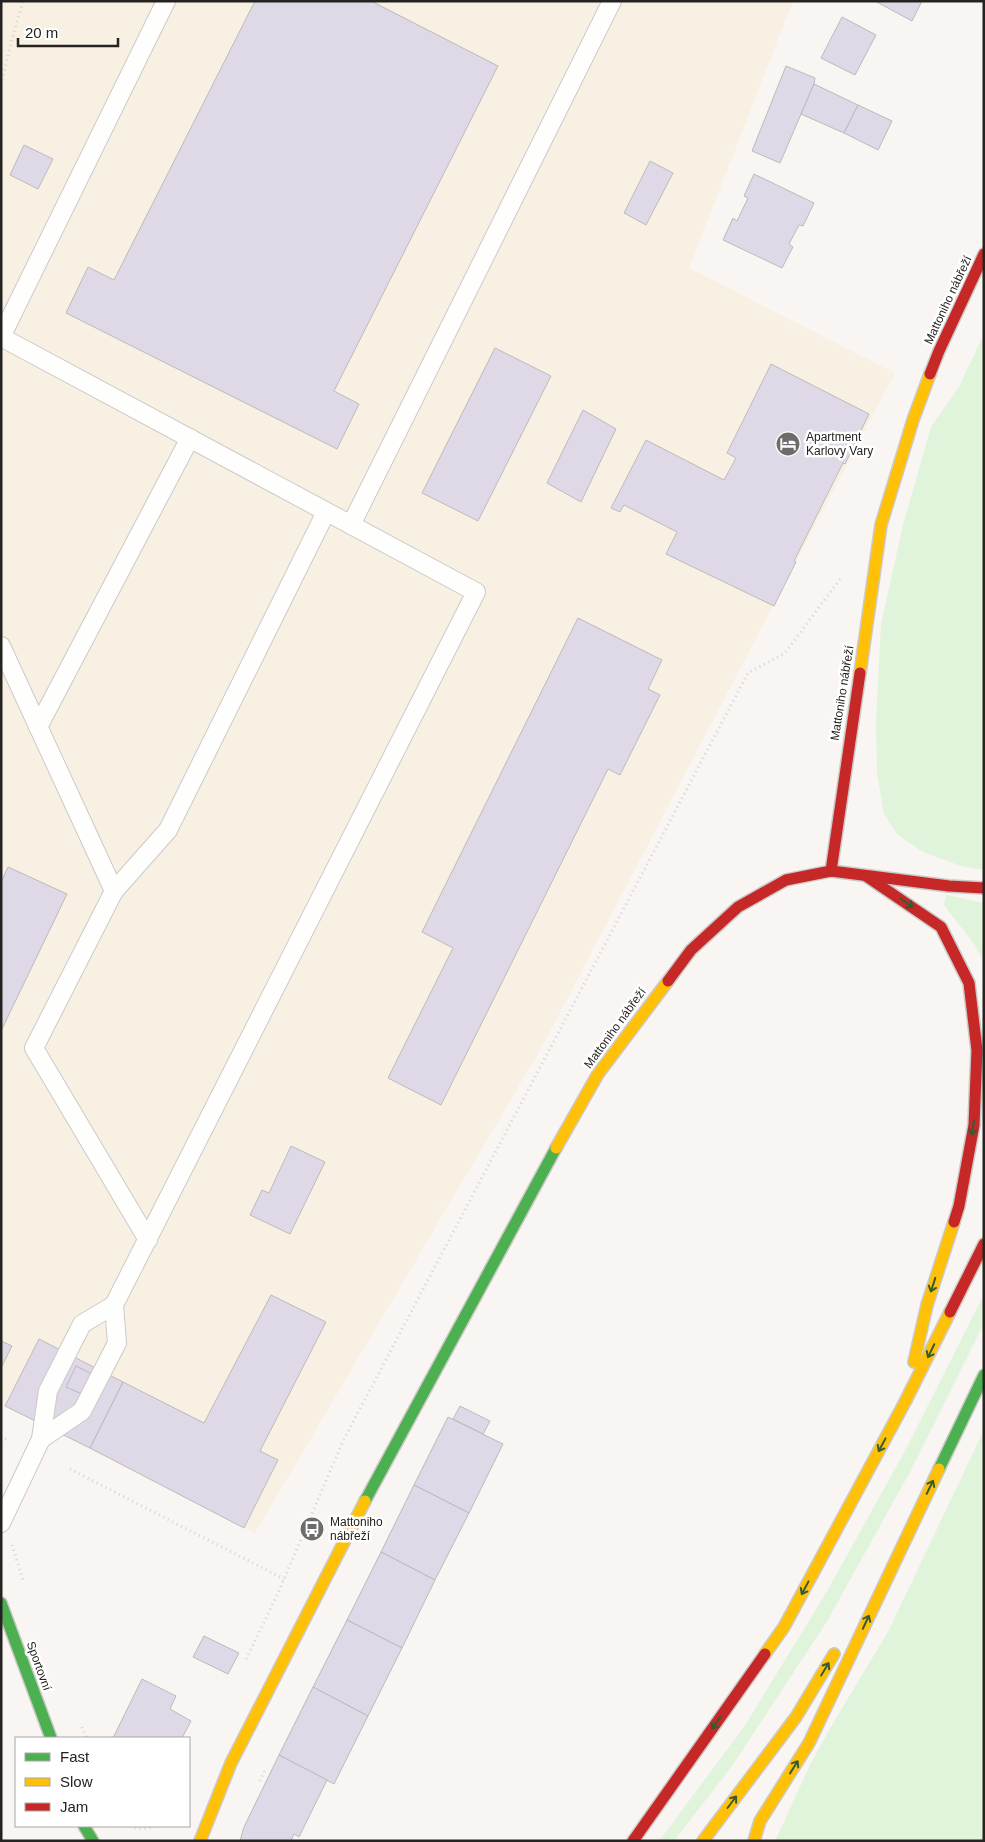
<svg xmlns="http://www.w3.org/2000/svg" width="985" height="1842" viewBox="0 0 985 1842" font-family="Arial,sans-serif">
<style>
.industrial{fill:#f8f0e3}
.green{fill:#dff4db}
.building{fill:#dfd8e6;stroke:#bcbaba}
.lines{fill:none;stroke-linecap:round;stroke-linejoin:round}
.lane-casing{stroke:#cccac8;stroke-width:20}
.fast-casing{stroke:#cccac8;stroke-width:14}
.slow-casing{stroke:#cccac8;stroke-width:14}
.jam-casing{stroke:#cccac8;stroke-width:14}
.path{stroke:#d5d3d2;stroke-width:3;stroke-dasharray:1 4;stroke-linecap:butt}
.lane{stroke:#fefefd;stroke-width:18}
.fast{stroke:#4caf50;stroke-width:11}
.slow{stroke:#ffc107;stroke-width:11}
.jam{stroke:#c62828;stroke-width:11}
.oneway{stroke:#345b33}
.labels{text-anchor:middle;stroke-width:5;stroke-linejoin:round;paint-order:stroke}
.street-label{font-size:12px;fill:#242320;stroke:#fff}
.poi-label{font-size:12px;fill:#242320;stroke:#fff;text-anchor:start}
</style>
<rect width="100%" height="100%" fill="#f8f5f2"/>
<polygon class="industrial" points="1,1 793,1 689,268 895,373 543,1045 255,1533 1,1404"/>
<g class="green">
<polygon points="984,334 984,870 961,866 923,852 898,835 884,814 877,772 876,722 881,624 903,525 931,427 959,387"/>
<polygon points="946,895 984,903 984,963 975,945 944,905"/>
<polygon points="984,1294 984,1323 911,1470 826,1623 732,1766 674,1841 659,1841 744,1727 826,1593 906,1449"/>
<polygon points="984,1430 984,1841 775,1841 811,1763 832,1725 888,1632"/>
</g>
<g class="building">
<polygon points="255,1 371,1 498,66 334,391 359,404 337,449 66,313 88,267 114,280"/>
<polygon points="875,1 922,1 912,21"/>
<polygon points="842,17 876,35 855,75 821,58"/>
<polygon points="786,66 815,78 814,84 780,163 752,151"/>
<polygon points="814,84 858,105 844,133 801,114"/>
<polygon points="858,105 892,121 878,150 844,133"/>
<polygon points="24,145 53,159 38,189 10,175"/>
<polygon points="650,161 673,173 646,225 624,213"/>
<polygon points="754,174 814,203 803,226 799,225 789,244 793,247 782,268 723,240 733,218 737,221 748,198 744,196"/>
<polygon points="495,348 551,376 478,521 422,493"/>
<polygon points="771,364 869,414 845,464 843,463 794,561 796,562 774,606 666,554 677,532 624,505 620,512 611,508 646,440 724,480 736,458 727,453"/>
<polygon points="583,410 616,429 581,502 547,483"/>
<polygon points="578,618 662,660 648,689 660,695 620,775 608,769 441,1105 388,1078 453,948 422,932"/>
<polygon points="8,867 67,894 1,1031 1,882"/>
<polygon points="291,1146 325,1162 290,1234 250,1215 262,1190 269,1193"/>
<polygon points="271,1295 326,1322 260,1451 278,1460 244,1528 90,1448 123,1382 204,1423"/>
<polygon points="39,1339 123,1382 90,1448 5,1406"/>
<polygon points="1,1341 12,1346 1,1368"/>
<polygon points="76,1366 92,1374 82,1394 66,1387"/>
<polygon points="460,1406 490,1421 483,1434 453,1419"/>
<polygon points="448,1417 503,1444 469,1513 414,1485"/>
<polygon points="414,1485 469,1513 435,1580 381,1552"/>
<polygon points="381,1552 435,1580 402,1648 347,1620"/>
<polygon points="347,1620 402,1648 368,1716 313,1687"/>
<polygon points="204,1636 239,1653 228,1674 193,1657"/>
<polygon points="142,1679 176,1696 170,1709 191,1721 182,1738 113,1738"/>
<polygon points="313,1687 368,1716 334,1784 279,1755"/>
<polygon points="279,1755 327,1780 299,1837 294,1834 291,1841 240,1841 244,1827"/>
</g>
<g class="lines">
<defs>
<g id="lane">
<polyline points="351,525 612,1"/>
<polyline points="1,646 114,891 34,1048 148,1240"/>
<polyline points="38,727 190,438"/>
<polyline points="114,891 168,830 326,512"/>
<polyline points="41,1439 82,1411 117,1343 114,1305"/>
<polyline points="1,1523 41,1439 48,1391 82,1324 114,1305 476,592 1,337 166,1"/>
</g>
<g id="fast">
<polyline points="939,1469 984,1375"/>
<polyline points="365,1501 556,1148"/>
<polyline points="1,1603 51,1738"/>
<polyline points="84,1826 93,1841"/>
</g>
<g id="slow">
<polyline points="860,673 881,525 913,420 930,374"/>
<polyline points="556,1148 598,1074 668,981"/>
<polyline points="914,1362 927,1305 954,1222"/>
<polyline points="765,1654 784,1627 905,1402 950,1312"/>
<polyline points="200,1841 231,1763 365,1501"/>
<polyline points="703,1841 796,1717 834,1654"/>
<polyline points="754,1841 760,1821 809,1743 939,1469"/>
</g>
<g id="jam">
<polyline points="930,374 939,351 984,254"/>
<polyline points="831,871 949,886 984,888"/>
<polyline points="866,876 941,927 969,983 977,1050 974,1125 959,1206 954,1222"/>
<polyline points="668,981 691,950 738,907 786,880 831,871 860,673"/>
<polyline points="950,1312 984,1244"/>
<polyline points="633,1841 765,1654"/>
</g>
</defs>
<use href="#lane" class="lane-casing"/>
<use href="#fast" class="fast-casing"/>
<use href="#slow" class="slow-casing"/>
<use href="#jam" class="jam-casing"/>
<g class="path">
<polyline points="1,85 13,35 23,1"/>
<polyline points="1,1442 7,1438"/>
<polyline points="70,1469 284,1579"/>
<polyline points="12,1545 23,1580"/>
<polyline points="246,1659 278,1593 343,1441 748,673 785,653 840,579"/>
<polyline points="82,1727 87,1738"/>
<polyline points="260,1781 266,1768"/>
<path d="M130,1826C137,1830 148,1829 155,1826"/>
</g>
<use href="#lane" class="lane"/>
<use href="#fast" class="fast"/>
<use href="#slow" class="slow"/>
<use href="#jam" class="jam"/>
</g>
<defs><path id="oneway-shaft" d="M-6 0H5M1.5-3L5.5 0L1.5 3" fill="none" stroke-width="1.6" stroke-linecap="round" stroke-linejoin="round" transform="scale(1.25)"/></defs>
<g class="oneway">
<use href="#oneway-shaft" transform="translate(907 903) rotate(35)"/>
<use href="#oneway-shaft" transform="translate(973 1128) rotate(98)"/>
<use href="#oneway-shaft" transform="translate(933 1285) rotate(108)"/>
<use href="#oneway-shaft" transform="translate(931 1351) rotate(116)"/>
<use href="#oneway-shaft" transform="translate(882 1445) rotate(118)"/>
<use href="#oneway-shaft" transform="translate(930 1487) rotate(-64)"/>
<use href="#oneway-shaft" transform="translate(805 1588) rotate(118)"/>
<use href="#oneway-shaft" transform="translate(866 1622) rotate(-65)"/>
<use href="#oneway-shaft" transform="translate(825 1669) rotate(-59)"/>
<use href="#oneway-shaft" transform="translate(716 1723) rotate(125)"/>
<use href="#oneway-shaft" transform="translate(794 1767) rotate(-58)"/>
<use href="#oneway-shaft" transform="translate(732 1802) rotate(-53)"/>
</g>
<defs>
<symbol id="hotel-disc" viewBox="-11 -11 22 22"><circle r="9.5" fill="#6e6c6a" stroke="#fff"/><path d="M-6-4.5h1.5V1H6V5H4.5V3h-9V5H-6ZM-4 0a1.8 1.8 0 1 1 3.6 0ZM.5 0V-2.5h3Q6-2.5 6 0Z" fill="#fff"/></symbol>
<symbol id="bus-disc" viewBox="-11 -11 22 22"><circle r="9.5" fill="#6e6c6a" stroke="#fff"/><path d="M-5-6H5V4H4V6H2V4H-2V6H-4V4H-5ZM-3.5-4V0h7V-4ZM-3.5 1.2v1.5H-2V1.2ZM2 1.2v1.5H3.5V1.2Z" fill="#fff"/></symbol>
</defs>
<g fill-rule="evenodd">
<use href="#hotel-disc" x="774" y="430" width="28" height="28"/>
<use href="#bus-disc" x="298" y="1515" width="28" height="28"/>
</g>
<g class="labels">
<g class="street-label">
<text transform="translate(948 300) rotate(-65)" y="4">Mattoniho nábřeží</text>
<text transform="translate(842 693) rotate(-81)" y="4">Mattoniho nábřeží</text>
<text transform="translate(615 1028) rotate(-54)" y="4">Mattoniho nábřeží</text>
<text transform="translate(39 1666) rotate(70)" y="4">Sportovní</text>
</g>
<g class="poi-label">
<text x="806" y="441">Apartment<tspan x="806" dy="14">Karlovy Vary</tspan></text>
<text x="330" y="1526">Mattoniho<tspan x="330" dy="14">nábřeží</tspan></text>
</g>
</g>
<rect width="985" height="1842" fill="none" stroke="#242320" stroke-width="5"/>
<rect x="15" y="1737" width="175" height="90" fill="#ffffff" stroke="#a7a7a6"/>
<rect x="25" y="1753" width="25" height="8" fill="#4caf50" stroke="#a7a7a6"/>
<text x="60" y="1762" font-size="15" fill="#242320">Fast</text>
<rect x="25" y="1778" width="25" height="8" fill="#ffc107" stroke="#a7a7a6"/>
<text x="60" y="1787" font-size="15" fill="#242320">Slow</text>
<rect x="25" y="1803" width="25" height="8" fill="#c62828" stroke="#a7a7a6"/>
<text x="60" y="1812" font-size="15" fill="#242320">Jam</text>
<path d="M18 38v8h100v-8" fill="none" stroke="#242320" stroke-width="2.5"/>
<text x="25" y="38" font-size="15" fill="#242320" stroke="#ffffff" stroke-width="4" paint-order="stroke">20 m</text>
</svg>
